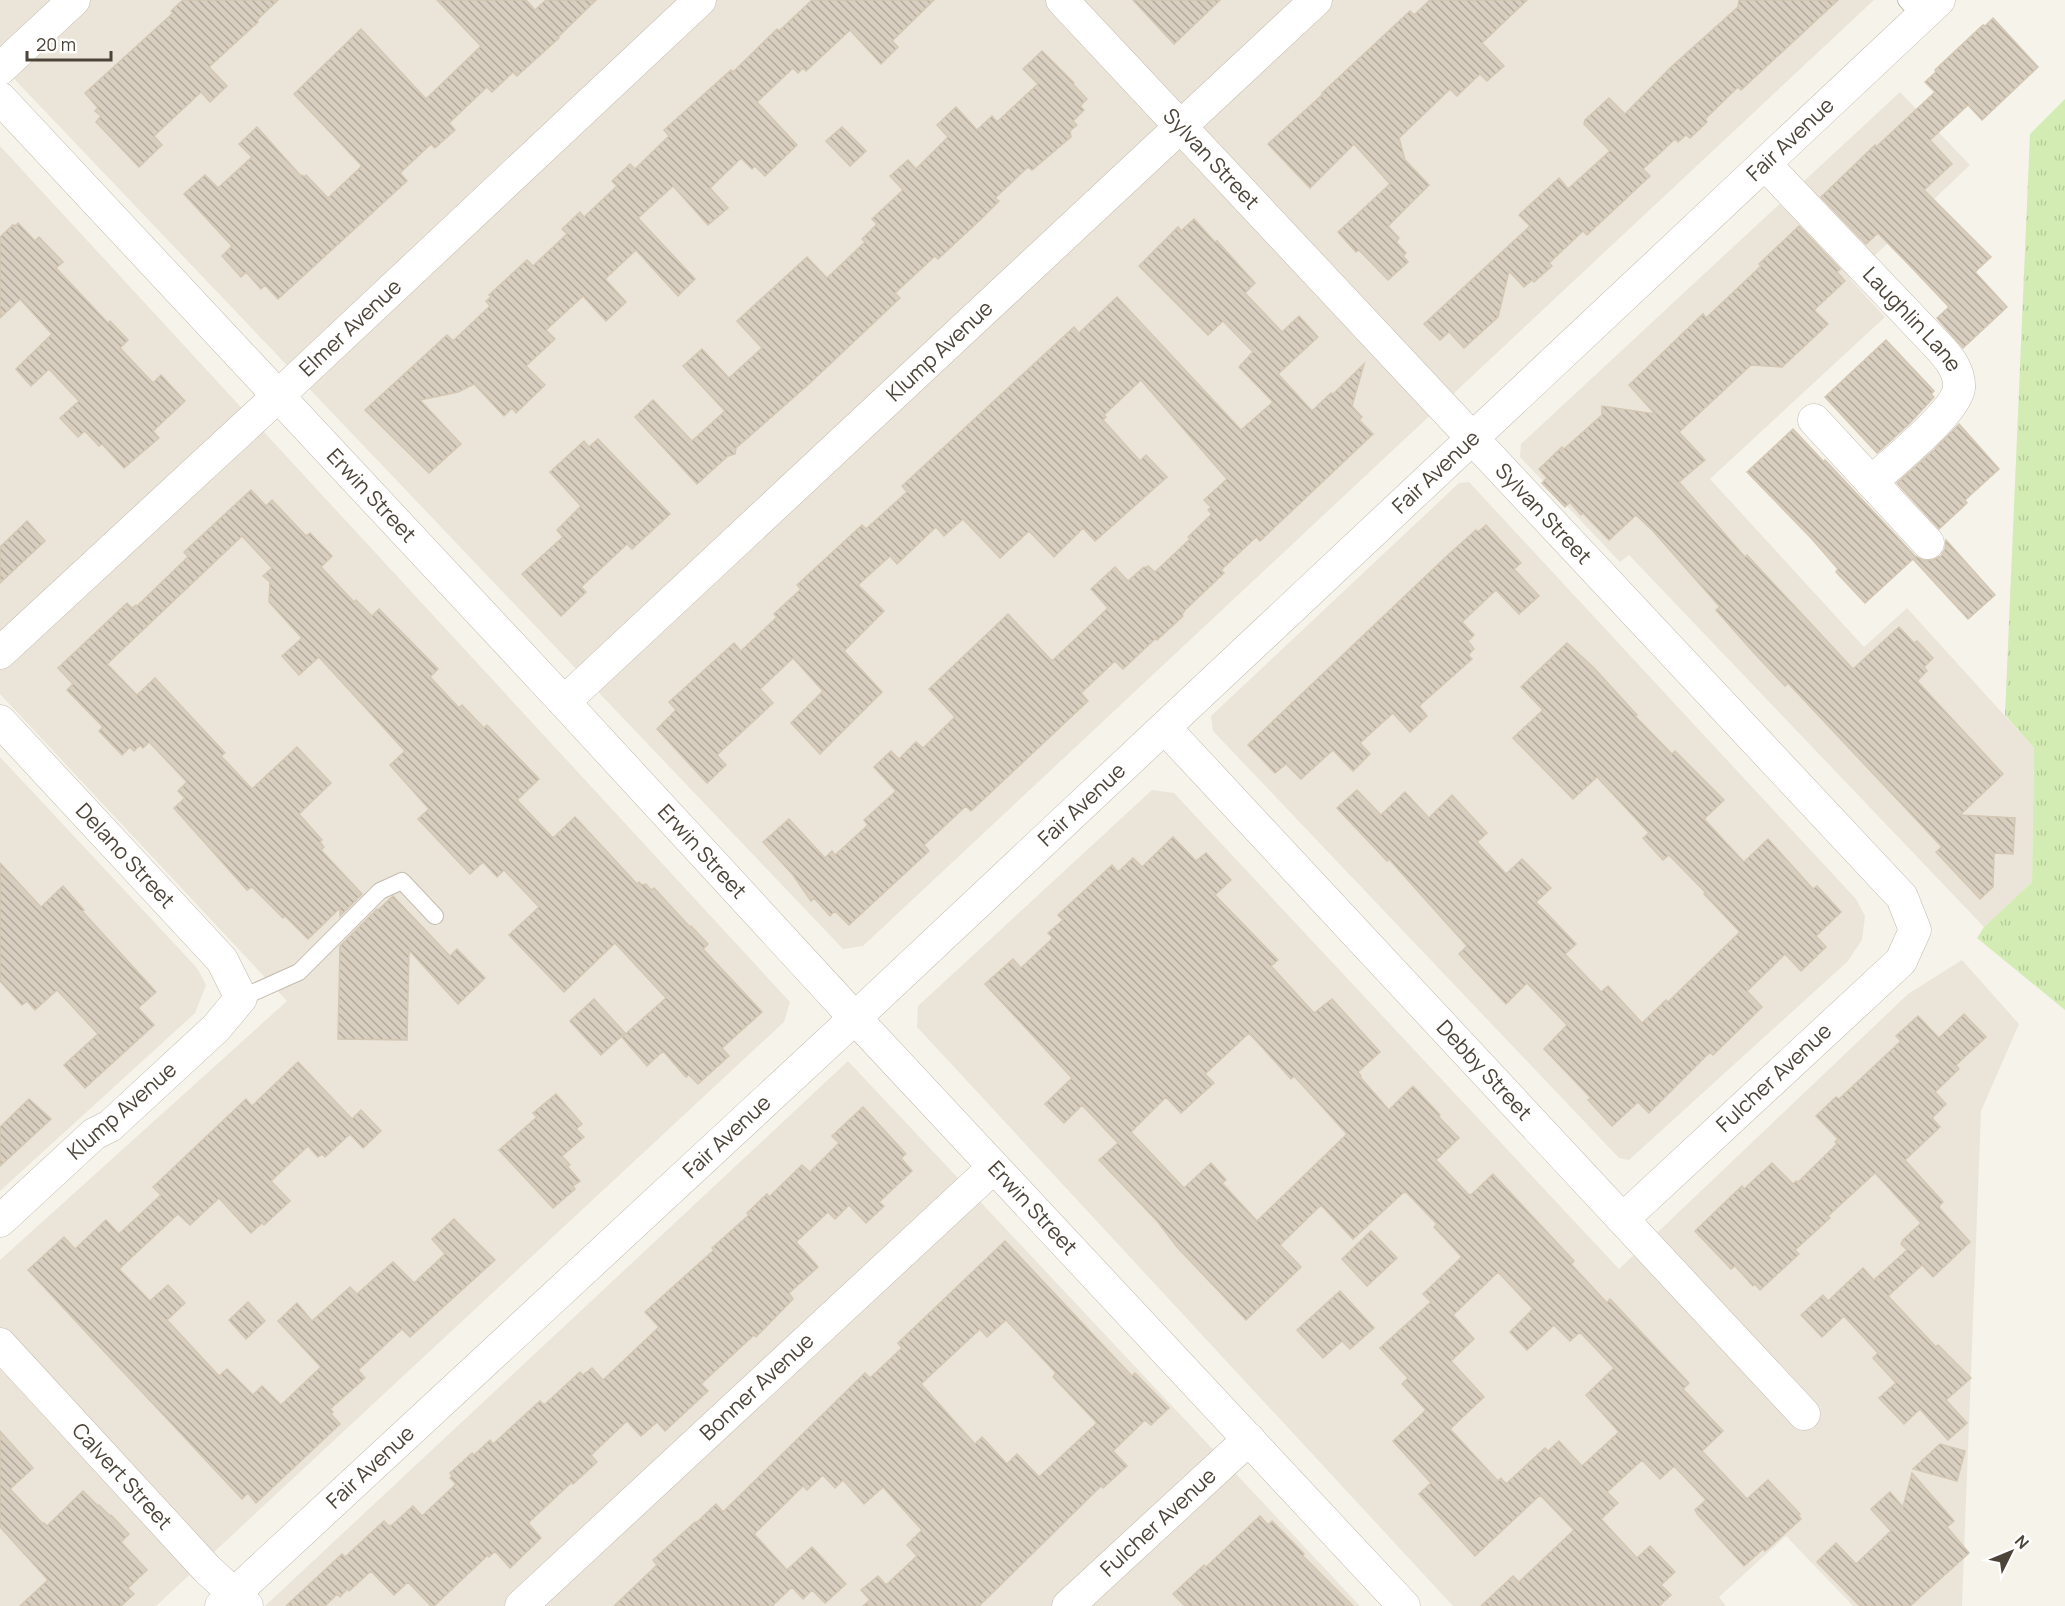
<svg xmlns="http://www.w3.org/2000/svg" width="2065" height="1606" viewBox="0 0 2065 1606" font-family="Manrope,sans-serif">
<style>
.residential{fill:#ebe5d9}
.grass{fill:url(#grass-tufts)}
.building{fill:url(#building-back-hatch);stroke:#d4c7b3;stroke-width:1.5;fill-rule:evenodd}
.lines{fill:none;stroke-linecap:round;stroke-linejoin:round}
.service-casing{stroke:#c3bbad;stroke-width:18}
.minor-casing{stroke:#c3bbad;stroke-width:33}
.service{stroke:#fff;stroke-width:16}
.minor{stroke:#fff;stroke-width:32}
.labels{text-anchor:middle;stroke-width:4.5;stroke-linejoin:round;paint-order:stroke}
.street-label{font-size:21px;fill:#4c4438;stroke:#fff}
</style>
<defs>
<pattern id="grass-tufts" width="24" height="20" patternUnits="userSpaceOnUse" patternTransform="scale(1.5)"><rect width="24" height="20" fill="#d3ecb3"/><path d="M3 7l-1-3M5 7V3M7 7l1-3M15 17l-1-3M17 17v-4M19 17l1-3" fill="none" stroke="#b7cc9b"/></pattern>
<pattern id="building-back-hatch" width="6" height="6" patternUnits="userSpaceOnUse" patternTransform="scale(1.5)"><rect width="6" height="6" fill="#d9cfc0"/><path d="M-1 5l2 2M0 0l6 6M5-1l2 2" fill="none" stroke="#b2aa9d"/></pattern>
</defs>
<rect width="100%" height="100%" fill="#f6f3eb"/>
<g class="residential">
<polygon points="0,0 1874,0 863,946 843,949 0,64"/>
<polygon points="1900,92 1970,165 1850,279 1885,317 1710,479 1864,647 1907,608 2034,748 2032,882 1984,927 1629,555 1620,562 1520,457 1521,444"/>
<polygon points="0,146 790,1002 784,1022 156,1606 0,1606 0,1260 287,1001 0,694"/>
<polygon points="1469,482 1856,899 1865,916 1862,940 1847,962 1629,1160 1619,1158 1213,731 1211,716 1459,483"/>
<polygon points="0,757 197,968 206,985 195,1013 0,1191"/>
<polygon points="1152,790 1174,793 1619,1269 1908,994 1962,960 2019,1024 1981,1111 1962,1606 1853,1606 1786,1536 1719,1597 1726,1606 1453,1606 917,1027 918,1006"/>
<polygon points="848,1061 1360,1606 265,1606"/>
</g>
<polygon class="grass" points="2065,99 2065,1010 1977,938 1984,927 2032,882 2034,748 2005,715 2030,134"/>
<g class="building">
<polygon points="183,0 278,0 257,20 258,22 209,67 227,86 210,102 201,92 154,136 162,145 139,167 96,122 101,116 95,111 98,108 85,93 173,13 171,11"/>
<polygon points="437,0 526,0 535,10 546,0 596,0 558,37 559,38 517,76 513,72 492,92 487,87 449,123 455,130 435,148 431,144 400,173 407,181 278,299 265,285 261,289 246,272 241,277 222,256 232,246 184,194 205,175 218,188 252,157 239,144 257,127 301,176 302,175 304,177 306,175 328,198 362,166 294,94 361,29 426,99 481,46"/>
<polygon points="812,0 934,0 892,41 898,47 881,64 850,30 806,71 803,68 798,73 793,68 757,102 797,145 765,176 755,166 752,169 741,158 710,188 728,208 708,225 673,186 638,218 695,279 678,296 636,250 605,279 626,302 606,321 583,296 546,330 555,339 526,366 545,385 516,413 512,408 504,416 474,384 458,392 420,400 461,444 429,473 365,410 447,335 453,341 490,306 486,301 491,297 489,295 527,260 533,266 567,234 562,229 580,212 584,217 617,186 612,181 630,164 635,169 669,136 664,130 731,70 733,72 777,29 779,31"/>
<polygon points="1133,0 1220,0 1174,44"/>
<polygon points="1430,0 1527,0 1482,43 1504,66 1487,81 1480,74 1457,96 1450,89 1399,138 1405,160 1429,185 1388,226 1399,238 1396,242 1406,253 1403,256 1408,262 1388,280 1359,250 1356,252 1338,232 1390,184 1354,144 1310,188 1268,144 1323,94 1322,93 1410,11 1414,15"/>
<polygon points="1739,0 1838,0 1741,90 1738,87 1705,119 1707,122 1690,138 1686,135 1678,142 1675,139 1643,169 1650,176 1587,235 1583,231 1549,263 1552,266 1534,282 1532,280 1524,287 1509,271 1498,317 1464,348 1449,332 1440,340 1424,324 1530,226 1519,215 1559,178 1568,189 1610,151 1584,124 1585,120 1609,98 1625,114 1670,68 1738,7"/>
<polygon points="1993,18 2038,67 1982,120 1968,105 1930,140 1952,164 1924,190 1991,257 1975,272 2007,307 1963,348 1937,318 1949,307 1914,270 1878,233 1866,244 1821,197 1875,145 1876,147 1935,92 1925,82 1936,72 1935,70 1983,25 1985,26"/>
<polygon points="1042,51 1074,83 1073,84 1087,99 1080,106 1084,110 1073,121 1077,125 1070,131 1071,137 1032,170 1028,167 995,198 999,201 980,220 938,259 935,256 895,293 900,298 810,383 736,448 735,454 728,456 697,484 635,417 653,400 692,441 725,411 683,366 702,349 729,378 762,348 737,321 807,257 827,278 865,242 862,239 877,224 872,219 903,190 890,176 908,160 916,169 948,137 937,125 956,107 977,130 992,116 997,122 1038,84 1023,69"/>
<polygon points="842,127 866,151 850,166 826,141"/>
<polygon points="1194,219 1215,242 1217,241 1255,283 1245,293 1282,332 1299,316 1318,337 1278,374 1312,411 1331,393 1332,395 1364,364 1352,406 1362,417 1359,420 1373,434 1260,541 1256,537 1221,570 1224,573 1185,610 1182,614 1183,616 1157,640 1156,638 1123,669 1115,661 1081,693 1088,701 971,811 966,806 924,845 929,851 849,925 835,911 830,916 814,898 811,901 793,875 763,842 789,819 825,858 832,851 835,855 868,825 864,820 896,791 874,767 891,751 899,759 916,742 923,748 955,717 929,689 1008,614 1052,661 1108,608 1091,589 1115,567 1128,581 1144,567 1145,568 1148,566 1155,572 1190,539 1188,537 1212,514 1208,510 1211,507 1204,500 1227,479 1141,380 1104,415 1106,417 1103,420 1140,461 1146,455 1167,477 1095,541 1083,528 1054,557 1029,531 1000,558 963,519 944,536 936,527 897,564 890,556 858,585 884,611 844,651 882,692 820,754 791,723 823,691 793,658 760,689 773,703 717,755 726,765 707,783 657,729 676,710 669,702 734,643 741,651 777,617 774,614 801,589 797,585 862,525 866,529 907,492 902,486 1074,327 1079,333 1117,297 1241,430 1273,402 1239,367 1253,352 1223,321 1208,335 1139,266 1178,227 1181,231"/>
<polygon points="18,223 35,241 39,237 63,262 56,268 108,323 110,321 128,340 120,348 153,383 161,375 185,401 153,431 159,438 124,468 102,444 99,446 85,431 78,437 60,418 79,401 49,369 31,386 16,369 52,334 20,299 0,318 0,237 13,225 15,226"/>
<polygon points="1799,226 1840,269 1837,272 1845,281 1814,310 1828,324 1782,367 1751,365 1679,432 1705,460 1679,482 1745,557 1747,555 1853,669 1899,627 1914,643 1917,641 1933,658 1924,667 1927,671 1917,681 2003,774 1960,815 2015,818 2013,854 1994,853 1993,887 1980,899 1936,852 1942,847 1788,683 1785,686 1755,654 1716,610 1720,607 1653,531 1636,515 1609,540 1583,513 1581,515 1570,502 1565,507 1542,483 1547,478 1539,469 1562,447 1564,449 1602,415 1602,406 1655,414 1629,385 1703,314 1706,318 1761,266 1759,264"/>
<polygon points="1886,340 1934,391 1931,394 1934,397 1909,424 1877,453 1825,397"/>
<polygon points="1959,424 1999,469 1965,500 1967,503 1939,529 1897,483 1934,450"/>
<polygon points="1793,429 1824,462 1825,460 1915,556 1923,560 1933,560 1941,556 1945,549 1946,540 1995,595 1968,619 1913,559 1865,603 1836,572 1838,569 1811,538 1747,472"/>
<polygon points="598,439 670,514 632,549 627,544 581,587 586,592 561,616 522,574 563,537 557,530 581,506 550,472 584,441 589,447"/>
<polygon points="251,490 266,506 272,500 306,536 310,533 332,556 321,567 354,602 356,600 372,616 379,609 438,669 430,677 459,708 462,705 484,728 487,725 539,779 517,800 553,838 575,817 637,884 639,882 642,885 646,884 651,890 654,888 690,927 691,926 708,944 703,949 762,1012 722,1048 729,1056 698,1084 689,1075 686,1077 663,1051 647,1066 622,1037 666,998 615,943 564,992 509,935 539,907 504,870 497,877 483,862 470,874 418,819 429,809 390,765 405,751 319,657 299,675 282,656 302,638 269,602 270,582 263,576 272,568 242,536 107,664 137,695 155,678 225,753 221,756 252,789 297,747 331,783 299,814 322,840 320,842 324,847 321,850 362,894 340,916 340,908 308,939 285,916 283,918 252,887 247,890 174,808 185,798 178,791 187,782 149,742 143,748 140,745 134,751 130,747 122,755 99,731 103,727 67,690 73,684 58,668 127,603 132,608 136,605 137,606 188,557 184,552"/>
<polygon points="27,521 45,541 0,583 0,547"/>
<polygon points="1486,525 1521,563 1514,569 1539,596 1519,614 1496,590 1462,622 1474,635 1468,641 1474,649 1468,655 1472,659 1419,706 1427,716 1410,732 1393,713 1360,743 1370,754 1353,771 1333,750 1301,779 1286,764 1275,773 1248,745 1449,554 1476,530 1478,532"/>
<polygon points="1567,643 1594,668 1637,715 1635,716 1672,754 1675,751 1724,800 1704,819 1744,862 1768,839 1813,889 1817,886 1841,912 1816,936 1826,947 1801,971 1785,954 1747,991 1762,1007 1713,1055 1710,1052 1649,1113 1638,1102 1612,1126 1588,1100 1591,1098 1544,1049 1567,1025 1527,983 1506,1004 1459,954 1467,946 1389,859 1387,861 1337,808 1357,790 1381,815 1405,792 1429,818 1452,795 1487,833 1477,842 1506,874 1522,859 1551,888 1536,902 1576,944 1565,954 1601,992 1608,986 1642,1023 1666,1000 1668,1002 1740,932 1704,894 1706,893 1669,855 1663,860 1643,838 1649,833 1597,777 1573,799 1513,738 1543,710 1521,687"/>
<path d="M1173,837L1196,861L1206,853L1231,880L1215,895L1278,960L1271,966L1314,1013L1332,999L1380,1052L1358,1072L1361,1076L1360,1077L1389,1110L1413,1086L1440,1115L1439,1117L1459,1138L1436,1160L1469,1195L1472,1194L1493,1174L1574,1261L1571,1264L1607,1303L1610,1299L1689,1383L1683,1389L1723,1431L1702,1451L1747,1499L1768,1480L1800,1514L1798,1515L1801,1519L1765,1551L1763,1549L1744,1566L1698,1515L1695,1510L1706,1500L1674,1466L1660,1479L1642,1460L1607,1492L1618,1503L1601,1519L1637,1558L1650,1546L1675,1572L1661,1585L1671,1595L1659,1606H1481L1513,1576L1519,1582L1574,1530L1540,1495L1475,1556L1419,1494L1431,1483L1393,1441L1426,1410L1402,1384L1408,1378L1380,1348L1431,1302L1423,1294L1462,1257L1434,1227L1437,1224L1405,1191L1353,1239L1321,1205L1280,1245L1301,1267L1246,1320L1177,1247L1158,1222L1099,1160L1118,1143L1082,1105L1064,1123L1045,1104L1072,1078L985,984L1013,959L1021,968L1053,938L1048,933L1063,920L1058,915L1112,865L1118,872L1133,858L1142,867ZM1249,1033L1291,1079L1294,1076L1347,1134L1257,1221L1222,1183L1226,1180L1211,1163L1184,1188L1131,1132L1166,1097L1181,1113L1214,1083L1205,1074ZM1498,1272L1533,1309L1510,1332L1527,1350L1554,1325L1570,1341L1580,1332L1614,1368L1586,1395L1619,1432L1582,1466L1559,1441L1548,1451L1545,1448L1506,1484L1501,1478L1498,1481L1450,1429L1484,1397L1451,1361L1474,1339L1453,1315Z"/>
<polygon points="0,863 41,907 63,886 84,910 82,911 156,992 138,1008 154,1025 85,1088 64,1065 98,1034 57,990 35,1010 27,1001 22,1005 0,981"/>
<polygon points="393,896 450,956 457,949 485,978 458,1004 409,950 407,1040 338,1039 340,946 377,909 378,910"/>
<polygon points="594,999 625,1033 601,1055 570,1021"/>
<polygon points="1964,1014 1986,1037 1956,1065 1959,1069 1935,1092 1946,1104 1932,1118 1940,1127 1905,1160 1943,1202 1939,1206 1940,1209 1970,1242 1933,1277 1922,1265 1888,1296 1936,1347 1938,1345 1971,1378 1946,1400 1967,1423 1948,1440 1920,1409 1904,1424 1879,1398 1896,1383 1873,1358 1878,1353 1844,1316 1822,1337 1801,1315 1823,1295 1828,1301 1863,1268 1874,1280 1907,1250 1901,1244 1903,1240 1921,1223 1875,1173 1828,1216 1830,1218 1795,1250 1799,1254 1760,1290 1755,1284 1753,1286 1735,1266 1731,1269 1695,1231 1742,1186 1744,1189 1772,1163 1793,1184 1796,1181 1797,1183 1837,1144 1835,1142 1838,1139 1816,1116 1836,1097 1839,1099 1901,1041 1896,1036 1918,1016 1939,1038"/>
<polygon points="298,1062 352,1119 361,1110 381,1131 363,1148 350,1134 325,1157 322,1154 318,1157 308,1146 271,1181 290,1201 264,1225 262,1223 251,1233 219,1198 190,1225 178,1214 119,1269 150,1301 168,1285 185,1303 167,1320 219,1376 227,1369 253,1395 262,1386 281,1405 321,1367 278,1321 297,1303 312,1321 350,1287 357,1294 393,1262 414,1283 445,1254 432,1239 454,1219 495,1260 410,1337 402,1329 358,1370 365,1378 330,1409 333,1412 331,1414 340,1424 256,1503 248,1493 242,1499 28,1270 64,1237 75,1249 106,1220 119,1234 161,1195 153,1187 246,1099 252,1106"/>
<polygon points="556,1094 582,1124 576,1129 584,1137 562,1156 570,1165 567,1166 580,1181 573,1186 575,1189 553,1208 499,1150 537,1117 533,1113"/>
<polygon points="29,1099 51,1119 0,1166 0,1127"/>
<polygon points="863,1107 906,1154 901,1158 912,1171 879,1202 884,1206 866,1223 849,1205 835,1219 828,1212 796,1242 818,1267 789,1293 793,1299 756,1337 754,1335 701,1384 708,1391 665,1431 657,1422 641,1436 627,1421 591,1455 597,1462 573,1484 572,1482 528,1523 541,1538 510,1568 495,1551 489,1557 488,1555 434,1606 431,1606 408,1582 394,1595 371,1571 349,1591 347,1589 340,1597 337,1594 325,1606 286,1606 342,1554 345,1557 384,1521 389,1526 392,1525 413,1506 422,1516 456,1484 450,1478 452,1476 450,1473 472,1453 474,1455 490,1440 493,1444 540,1401 544,1405 580,1372 583,1375 592,1368 603,1380 659,1327 645,1312 714,1250 712,1248 749,1215 747,1213 767,1194 769,1197 802,1165 810,1172 839,1143 832,1136"/>
<polygon points="1371,1231 1397,1258 1367,1286 1342,1259"/>
<path d="M1005,1241L1132,1376L1135,1373L1169,1408L1151,1425L1145,1420L1113,1451L1127,1466L1103,1488L1101,1486L979,1606H863L870,1600L861,1590L878,1576L886,1585L917,1556L907,1545L922,1530L883,1487L864,1504L843,1480L835,1488L823,1475L807,1490L803,1486L754,1534L787,1570L812,1547L846,1584L825,1603L812,1590L803,1599L792,1587L772,1606H614L657,1565L653,1560L695,1522L696,1523L716,1504L723,1512L865,1373L870,1378L902,1348L898,1343ZM1006,1320L1056,1373L1053,1377L1097,1423L1039,1477L1017,1454L1007,1464L982,1437L975,1444L921,1384L980,1329L987,1337Z"/>
<polygon points="1340,1291 1374,1328 1350,1349 1342,1341 1323,1358 1297,1330"/>
<polygon points="248,1302 265,1321 246,1339 229,1320"/>
<polygon points="0,1431 33,1468 10,1489 43,1524 44,1523 47,1526 83,1491 98,1506 99,1505 110,1516 111,1515 129,1534 121,1542 147,1570 128,1588 134,1594 121,1606 20,1606 48,1580 0,1527"/>
<polygon points="1940,1444 1965,1451 1957,1481 1913,1469"/>
<polygon points="1912,1473 1954,1521 1947,1527 1969,1553 1910,1606 1860,1606 1817,1562 1836,1543 1856,1564 1891,1531 1871,1509 1890,1492 1903,1507"/>
<polygon points="1260,1516 1268,1525 1272,1521 1304,1554 1303,1556 1353,1606 1185,1606 1173,1594 1204,1565 1206,1567"/>
</g>
<g class="lines">
<defs>
<g id="service">
<polyline points="1906,0 1921,17"/>
<polyline points="241,998 299,972 380,891 402,881 435,916"/>
</g>
<g id="minor">
<path id="s1" d="M1062,0L1902,897L1915,930L1901,961L1623,1219"/>
<polyline points="0,69 74,0"/>
<path id="s2" d="M0,98L564,702L855,1018L1404,1606"/>
<path id="s3" d="M1765,164L1939,347C1949,358 1960,371 1959,388C1956,412 1891,464 1871,482"/>
<polyline points="1814,420 1928,543"/>
<path id="s4" d="M0,653L278,396L700,0"/>
<path id="s5" d="M564,702L1316,0"/>
<path id="s6" d="M0,721L222,960L241,998L216,1028L110,1126L94,1134L0,1221"/>
<path id="s7" d="M1165,728L1804,1414"/>
<path id="s8" d="M0,1344L207,1569L247,1606"/>
<path id="s9" d="M221,1606L855,1018L1939,0"/>
<path id="s10" d="M521,1606L994,1167"/>
<path id="s11" d="M1068,1606L1249,1439"/>
</g>
</defs>
<use href="#service" class="service-casing"/>
<use href="#minor" class="minor-casing"/>
<use href="#service" class="service"/>
<use href="#minor" class="minor"/>
</g>
<g class="labels">
<g class="street-label">
<text dy="7" stroke="none"><textPath href="#s9" startOffset="2148">Fair Avenue</textPath></text>
<text dy="7" stroke="none"><textPath href="#s1" startOffset="218">Sylvan Street</textPath></text>
<text dy="7" stroke="none"><textPath href="#s3" startOffset="214">Laughlin Lane</textPath></text>
<text dy="7" stroke="none"><textPath href="#s4" startOffset="478">Elmer Avenue</textPath></text>
<text dy="7" stroke="none"><textPath href="#s5" startOffset="514">Klump Avenue</textPath></text>
<text dy="7" stroke="none"><textPath href="#s9" startOffset="1662">Fair Avenue</textPath></text>
<text dy="7" stroke="none"><textPath href="#s2" startOffset="544">Erwin Street</textPath></text>
<text dy="7" stroke="none"><textPath href="#s1" startOffset="704">Sylvan Street</textPath></text>
<text dy="7" stroke="none"><textPath href="#s9" startOffset="1176">Fair Avenue</textPath></text>
<text dy="7" stroke="none"><textPath href="#s2" startOffset="1030">Erwin Street</textPath></text>
<text dy="7" stroke="none"><textPath href="#s6" startOffset="184">Delano Street</textPath></text>
<text dy="7" stroke="none"><textPath href="#s7" startOffset="468">Debby Street</textPath></text>
<text transform="translate(1774 1078) rotate(-43)" y="7">Fulcher Avenue</text>
<text transform="translate(122 1111) rotate(-41)" y="7">Klump Avenue</text>
<text dy="7" stroke="none"><textPath href="#s9" startOffset="690">Fair Avenue</textPath></text>
<text dy="7" stroke="none"><textPath href="#s2" startOffset="1516">Erwin Street</textPath></text>
<text dy="7" stroke="none"><textPath href="#s10" startOffset="322">Bonner Avenue</textPath></text>
<text dy="7" stroke="none"><textPath href="#s9" startOffset="204">Fair Avenue</textPath></text>
<text dy="7" stroke="none"><textPath href="#s8" startOffset="180">Calvert Street</textPath></text>
<text dy="7" stroke="none"><textPath href="#s11" startOffset="123">Fulcher Avenue</textPath></text>
</g>
</g>
<g transform="translate(2011 1552) rotate(47)" stroke="#ffffff" stroke-width="4.5" paint-order="stroke">
<path d="M0-4.5L10 22L0 15L-10 22Z" fill="#4c4438"/>
<text y="-9" font-size="16" font-weight="bold" text-anchor="middle" fill="#4c4438">N</text>
</g>
<path d="M27 51v9h84v-9" fill="none" stroke="#4c4438" stroke-width="3"/>
<text x="36" y="51" font-size="18" fill="#4c4438" stroke="#ffffff" stroke-width="4.5" paint-order="stroke">20 m</text>
</svg>
